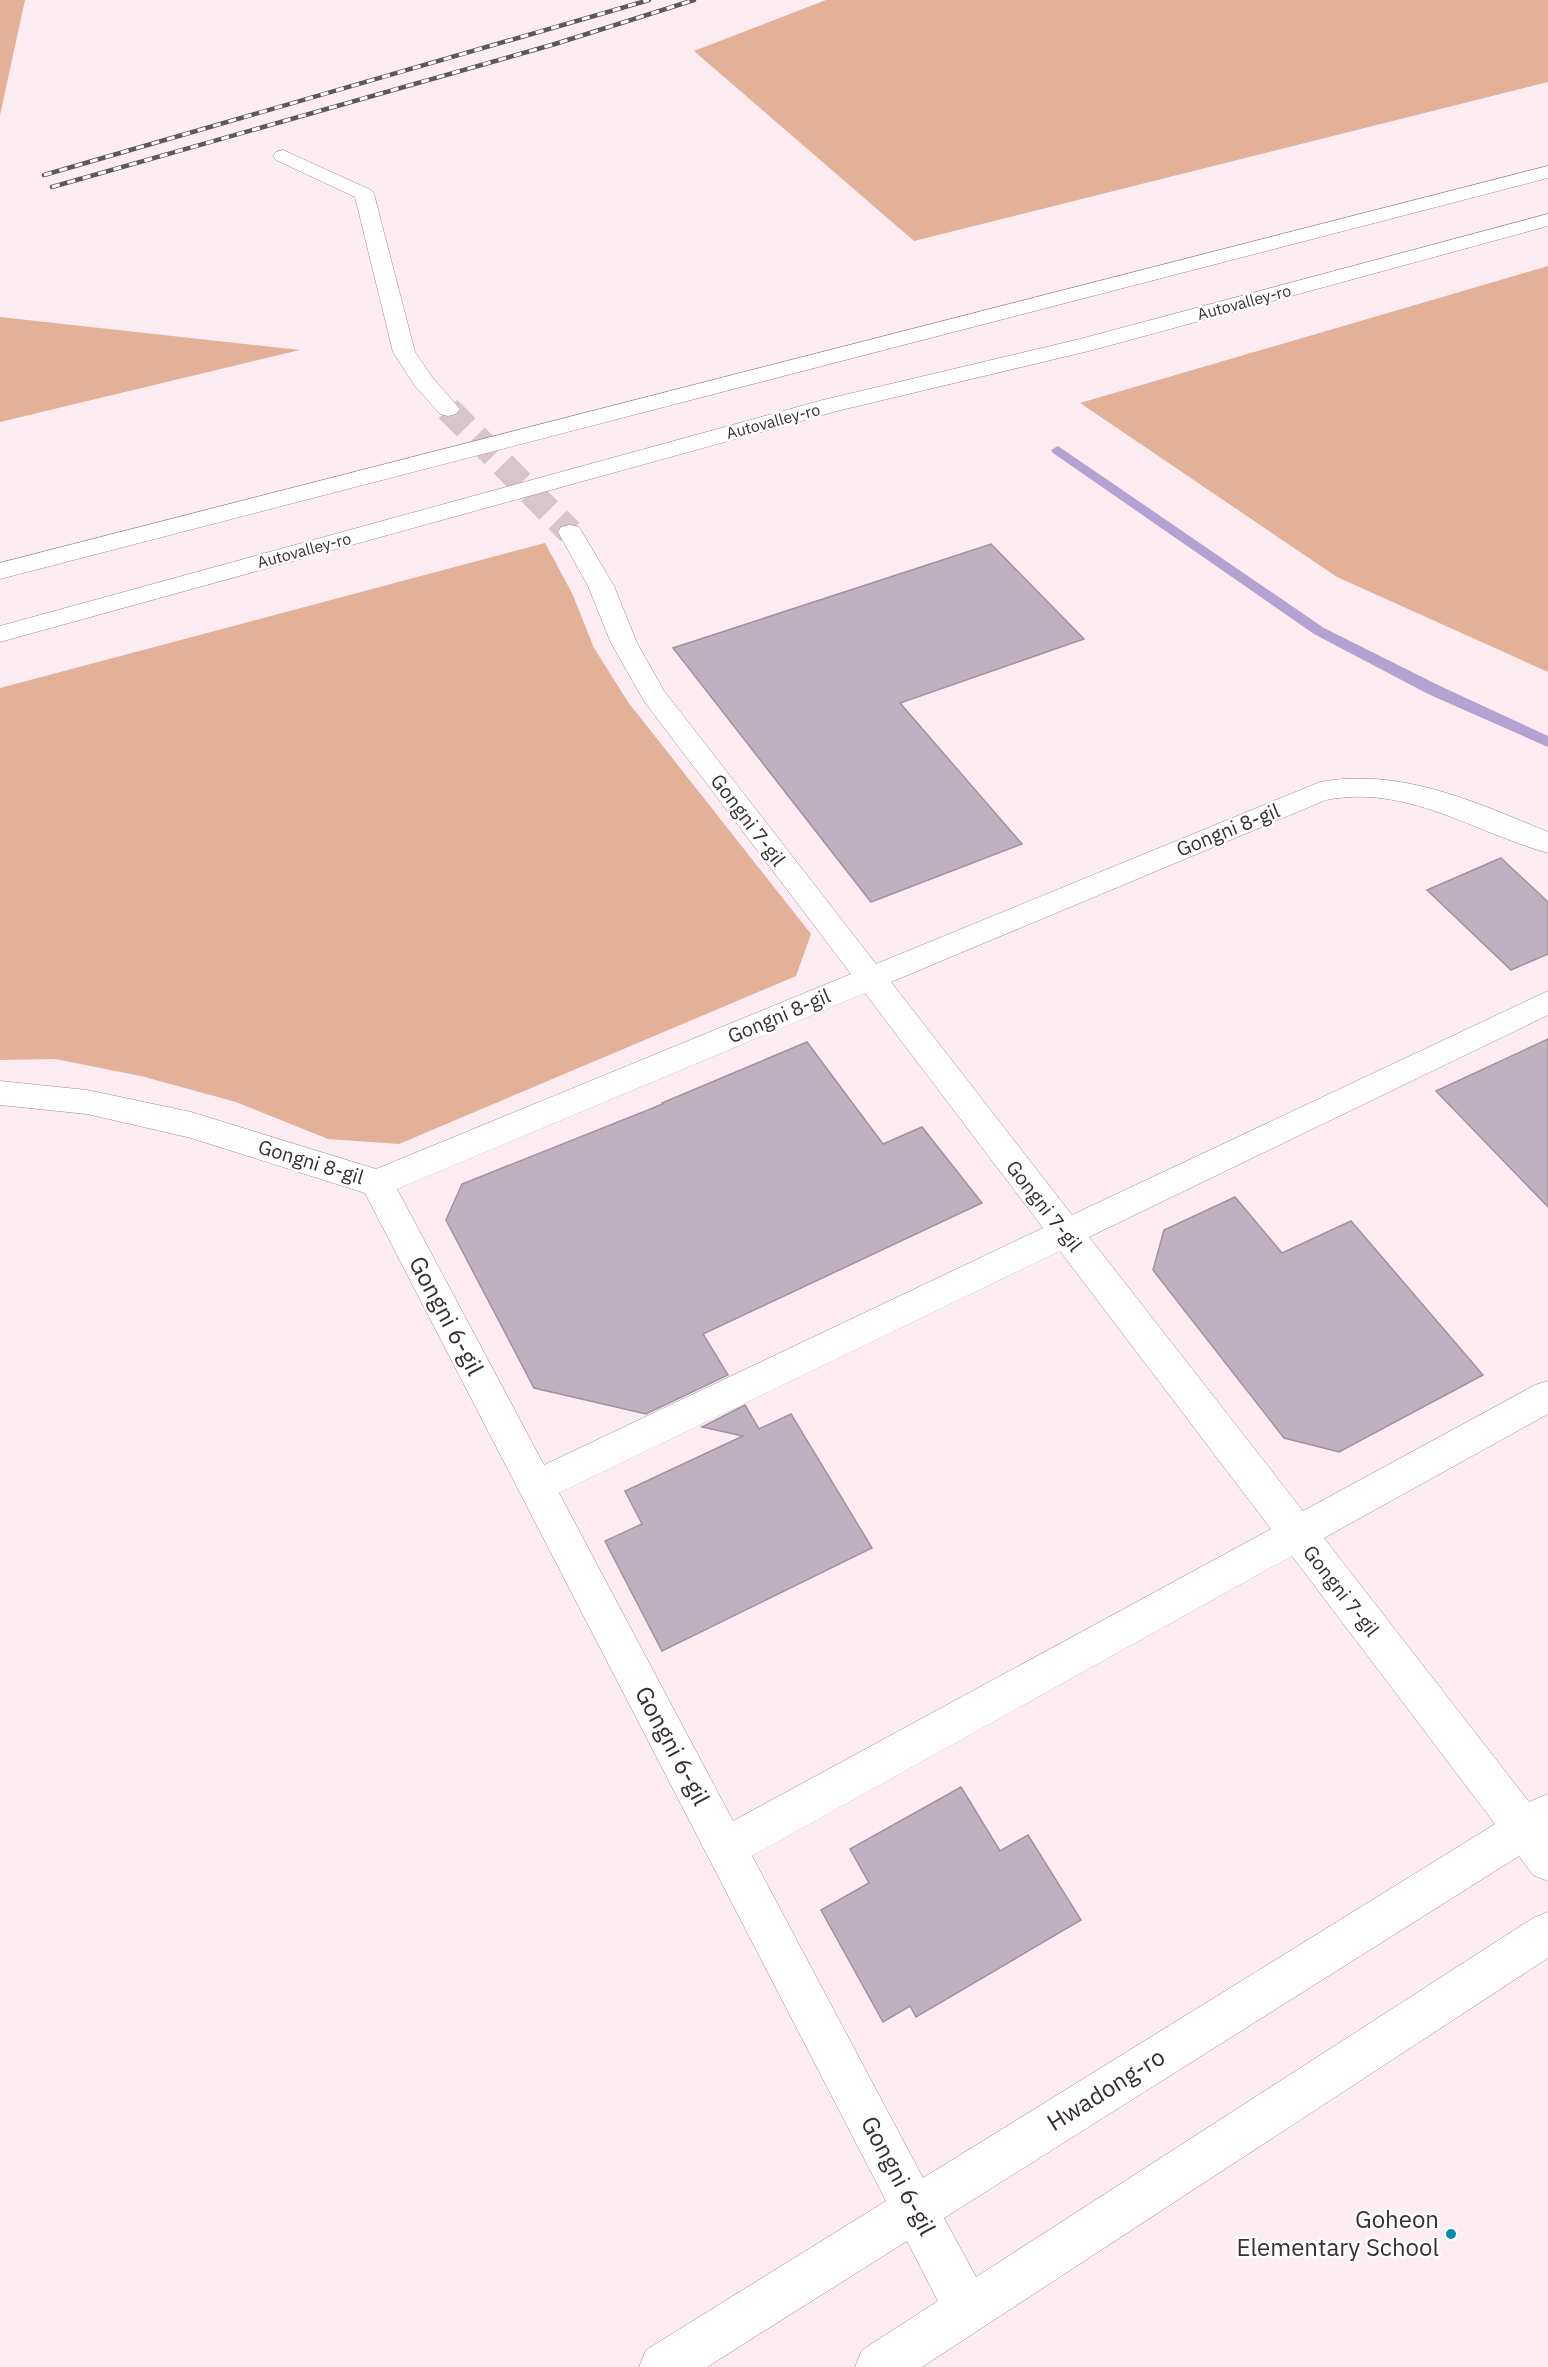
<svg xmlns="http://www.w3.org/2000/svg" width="1548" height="2367" viewBox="0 0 1548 2367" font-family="'IBM Plex Sans',sans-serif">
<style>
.forest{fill:#e3b098}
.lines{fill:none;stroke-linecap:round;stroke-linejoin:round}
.stream{fill:#b2a3d2;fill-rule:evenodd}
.building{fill:#bfb1bf;stroke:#a092a0;stroke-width:1.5}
.minor-tunnel{stroke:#d6c6cc;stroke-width:26;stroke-dasharray:26 13;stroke-linecap:butt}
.minor-casing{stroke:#a18c94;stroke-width:1}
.highway-casing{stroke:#a18c94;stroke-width:1}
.minor{fill:#fff;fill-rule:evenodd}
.highway{fill:#fff;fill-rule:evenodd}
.rail-casing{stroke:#61565a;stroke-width:4.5}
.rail{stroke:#fff;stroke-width:3;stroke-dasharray:8;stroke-linecap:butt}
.poi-dot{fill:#008fab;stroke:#fff;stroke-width:2}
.labels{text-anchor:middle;stroke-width:5;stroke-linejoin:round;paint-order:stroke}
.far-street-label{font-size:16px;fill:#382f32;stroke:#fff}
.street-label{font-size:20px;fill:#382f32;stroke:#fff}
.near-street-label{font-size:24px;fill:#382f32;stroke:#fff}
.near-poi-label{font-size:24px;fill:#382f32;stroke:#fff;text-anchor:end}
</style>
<rect width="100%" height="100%" fill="#feecf3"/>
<g class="forest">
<polygon points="0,0 25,0 0,115"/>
<polygon points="826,0 1548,0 1548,82 914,241 694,51"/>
<polygon points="1548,266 1548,672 1337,577 1080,403"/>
<polygon points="0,317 300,350 0,422"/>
<polygon points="545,543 572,593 594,648 628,702 811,934 796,976 399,1144 328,1139 236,1102 141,1076 55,1059 0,1060 0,688"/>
</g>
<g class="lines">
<polygon class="stream" points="1058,446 1324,628 1440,686 1548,736 1548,747 1428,694 1314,634 1053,453 1051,450"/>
</g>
<g class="building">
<polygon points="991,544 1084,639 900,703 1022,844 871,902 673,648"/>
<polygon points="1501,858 1548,902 1548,954 1511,970 1427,890"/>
<polygon points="1548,1039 1548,1207 1436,1091"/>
<polygon points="807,1042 883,1144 922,1127 982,1203 703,1334 728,1375 646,1414 534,1388 446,1220 462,1184 663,1104 662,1103"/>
<polygon points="1235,1197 1282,1253 1351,1221 1483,1375 1339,1452 1284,1438 1153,1270 1164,1230"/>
<polygon points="745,1405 759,1429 791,1414 872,1548 662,1651 605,1541 642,1524 625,1491 743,1436 702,1427"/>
<polygon points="961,1787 1000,1851 1028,1835 1081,1920 916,2017 910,2006 883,2022 821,1910 869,1883 850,1849"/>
</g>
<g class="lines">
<polyline class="minor-tunnel" points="448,409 570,532"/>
<defs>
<g id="minor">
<polygon points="283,150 371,190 374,194 415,352 432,377 460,409 456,414 448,416 440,414 415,386 393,352 355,197 276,160 273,156 276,152"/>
<path d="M570,525L579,527L614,586L637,643L664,691L876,964L1320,782C1399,767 1476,802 1548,832V853C1473,832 1407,784 1326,800L891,982L1072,1215L1548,991V1015L1089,1237L1303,1511L1535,1385L1548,1381V1414L1324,1538L1529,1802L1548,1794V1881L1533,1875L1519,1856L944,2218L976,2277L1533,1918L1548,1912V1958L922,2367H855L862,2350L938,2301L907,2241L707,2367H639L646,2350L886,2201L365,1193L191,1138L87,1114L0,1105V1081L87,1090L191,1112L376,1169L851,974L644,701L611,643L588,586L558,532L561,527ZM865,993L1043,1228L544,1465L397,1189ZM1060,1251L1271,1529L733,1821L559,1493ZM1292,1556L1495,1824L923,2178L752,1856Z"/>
</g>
<g id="highway">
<polygon points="1548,166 1548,178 0,579 0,563"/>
<polygon points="1548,214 1548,226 1093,350 837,411 0,642 0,626 823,400 1080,339"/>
</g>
</defs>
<use href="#minor" class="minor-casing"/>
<use href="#highway" class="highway-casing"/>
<use href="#minor" class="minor"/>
<use href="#highway" class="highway"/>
<defs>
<g id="rail">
<polyline points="44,175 649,0"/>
<polyline points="52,187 555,44 694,0"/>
</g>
</defs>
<use href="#rail" class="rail-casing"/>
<use href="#rail" class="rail"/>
</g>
<circle class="poi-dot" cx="1451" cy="2234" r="6"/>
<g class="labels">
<g class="far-street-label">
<text transform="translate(1244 302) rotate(-15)" y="6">Autovalley-ro</text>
<text transform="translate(773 421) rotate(-15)" y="6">Autovalley-ro</text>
<text transform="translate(304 550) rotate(-15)" y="6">Autovalley-ro</text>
</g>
<g class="street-label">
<text transform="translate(748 820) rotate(53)" y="7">Gongni 7-gil</text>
<text transform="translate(1228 830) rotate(-22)" y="7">Gongni 8-gil</text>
<text transform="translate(779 1016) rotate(-23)" y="7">Gongni 8-gil</text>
<text transform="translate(311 1162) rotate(17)" y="7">Gongni 8-gil</text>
<text transform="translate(1044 1206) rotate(52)" y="7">Gongni 7-gil</text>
<text transform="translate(1341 1591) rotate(52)" y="7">Gongni 7-gil</text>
</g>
<g class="near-street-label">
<text transform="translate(446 1316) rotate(62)" y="8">Gongni 6-gil</text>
<text transform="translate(672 1746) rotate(62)" y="8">Gongni 6-gil</text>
<text transform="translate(1106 2090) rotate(-32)" y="8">Hwadong-ro</text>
<text transform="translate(898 2176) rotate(62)" y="8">Gongni 6-gil</text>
</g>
<g class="near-poi-label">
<text x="1439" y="2228">Goheon<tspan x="1439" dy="28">Elementary School</tspan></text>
</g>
</g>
</svg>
